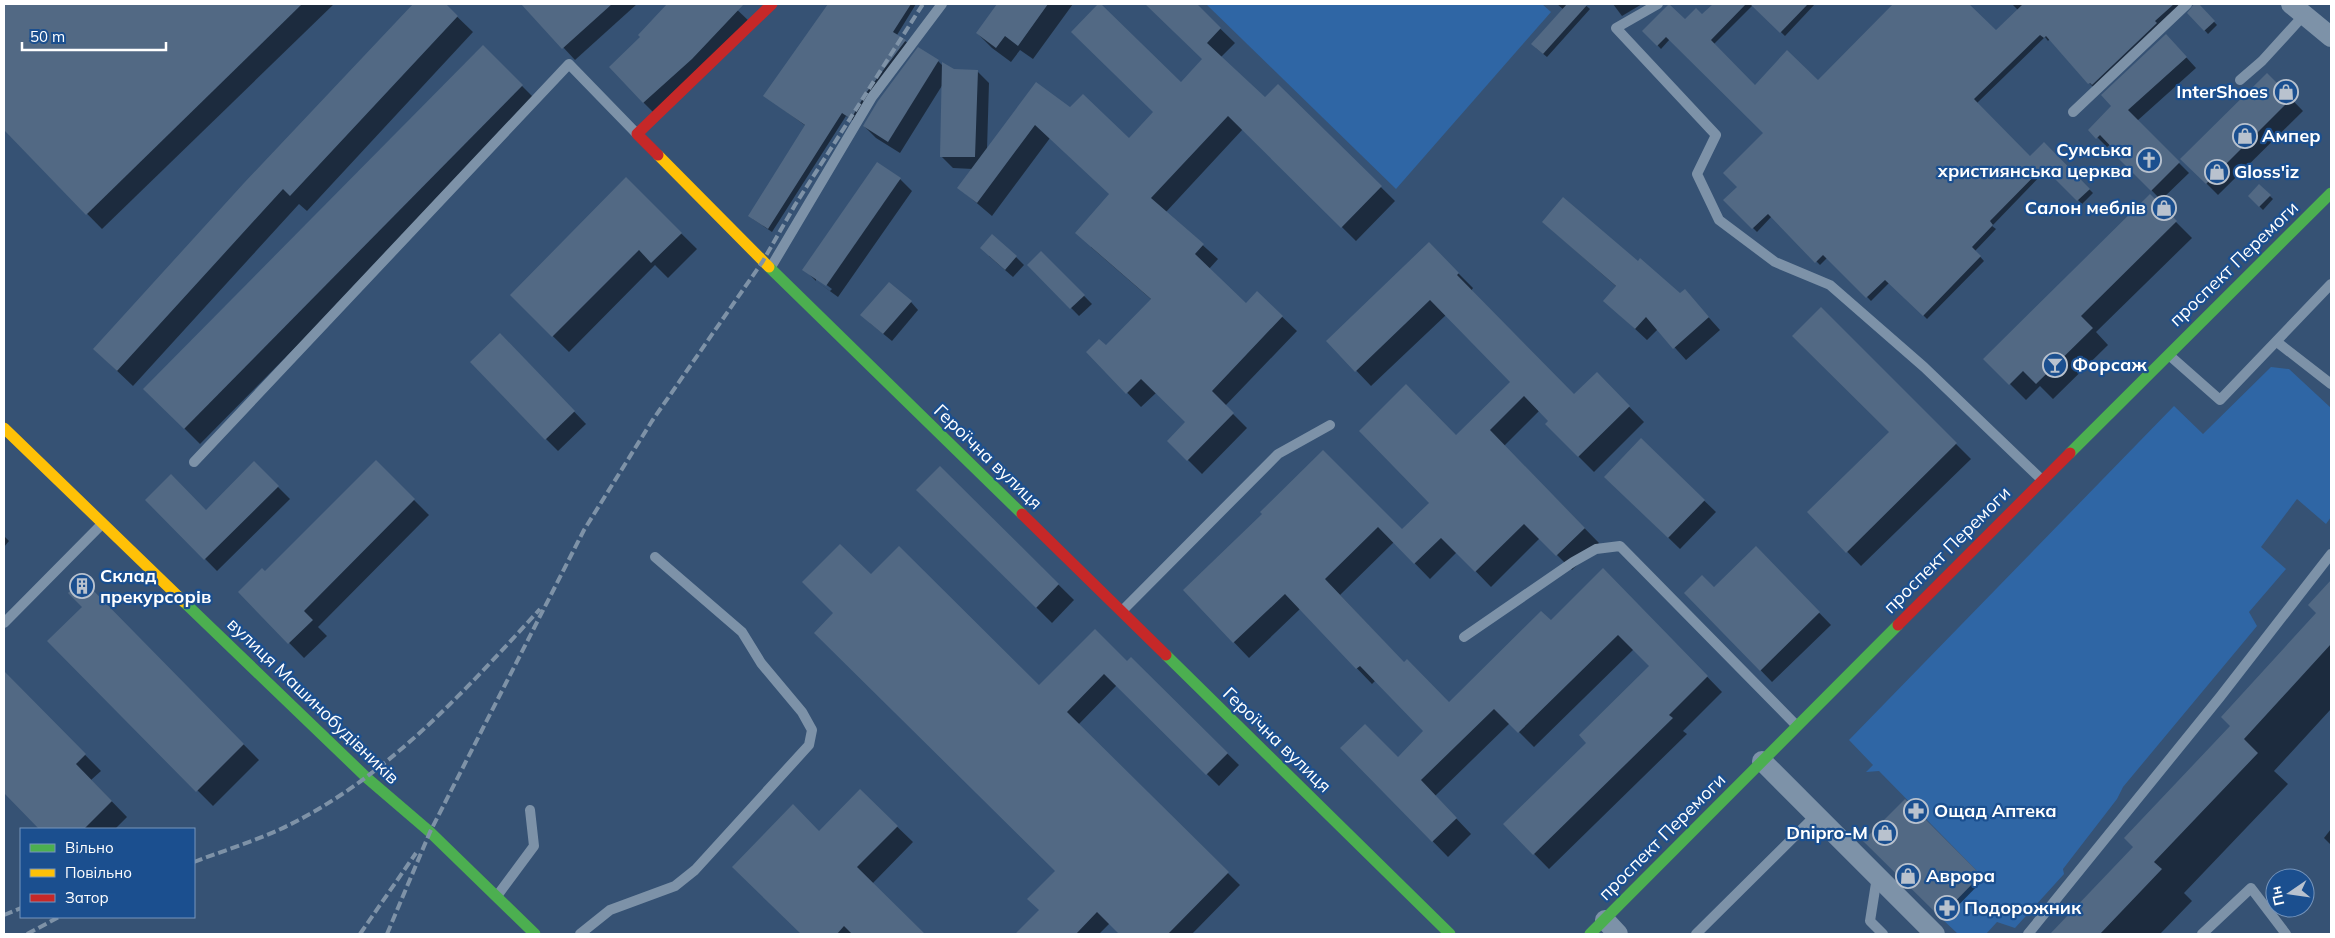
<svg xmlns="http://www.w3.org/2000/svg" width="2335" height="938" viewBox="0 0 2335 938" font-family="Mulish,sans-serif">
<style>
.green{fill:#2f66a5}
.shadow{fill:#0007;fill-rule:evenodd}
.building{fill:#526984}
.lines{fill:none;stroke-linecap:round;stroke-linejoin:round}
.lane{stroke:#7d92a8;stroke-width:10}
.street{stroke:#7d92a8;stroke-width:20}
.fast{stroke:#4caf50;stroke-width:11}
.slow{stroke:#ffc107;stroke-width:11}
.jam{stroke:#c62828;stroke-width:11}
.rail{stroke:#7e92a7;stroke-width:4;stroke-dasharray:9 4;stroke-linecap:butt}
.labels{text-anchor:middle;stroke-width:4.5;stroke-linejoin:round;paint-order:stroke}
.poi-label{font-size:18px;font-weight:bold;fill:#fff;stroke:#1b4f8f;text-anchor:start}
.street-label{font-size:18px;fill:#fff;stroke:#1b4f8f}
</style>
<rect width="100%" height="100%" fill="#365274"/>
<g class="green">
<polygon points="1206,4 1542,4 1551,12 1396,189"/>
<polygon points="2271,367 2289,369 2331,408 2331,517 2326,524 2297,499 2261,547 2286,569 2249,612 2257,626 2123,787 2117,799 2063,869 2064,874 2015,928 1997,922 1986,934 1958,934 1940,917 1981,875 1879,771 1866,772 1873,765 1849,740 2174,406 2203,434"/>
</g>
<g class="shadow">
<polygon points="4,4 334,4 102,229 4,129"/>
<polygon points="415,4 444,4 473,32 307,211 299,204 133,386 94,349"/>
<polygon points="523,4 637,4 575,60"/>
<polygon points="669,4 731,4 750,22 655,114 643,102 642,37 640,35"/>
<polygon points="830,4 916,4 897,35 909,44 855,122 846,116 772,232 753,219 806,126 765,96"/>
<polygon points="999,4 1073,4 1033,59 1020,50 1011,62 992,48 977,33"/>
<polygon points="1146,4 1195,4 1235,43 1221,57 1265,99 1278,86 1395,201 1356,241 1243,129 1166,212 1218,259 1209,269 1246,305 1257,293 1297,331 1225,406 1247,428 1202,474 1169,441 1187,422 1156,393 1141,407 1088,352 1106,347 1152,300 1091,247 1110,194 1050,138 992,216 959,188 973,169 953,168 941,156 943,84 900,153 876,138 864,126 938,61 943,66 953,71 977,71 989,83 987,150 1036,84 1070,109 1129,139 1204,60"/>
<polygon points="1557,4 1584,4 1590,9 1547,57 1536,48 1564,10"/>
<polygon points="1613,4 1642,4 1622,16"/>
<polygon points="1715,4 1815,4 1785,36 1753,5 1713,45 1755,86 1818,81 1895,4 1956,4 1965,13 1996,32 2018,10 2012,4 2185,4 2093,87 2050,39 2048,41 2045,37 1977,103 2030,157 2044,144 2093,193 2082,204 2047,169 1992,226 1996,229 1975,251 1984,261 1927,319 1890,282 1871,301 1828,257 1820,265 1772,216 1757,232 1725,200 1738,187 1764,133 1670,39 1661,49 1644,31 1702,16"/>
<polygon points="2194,4 2197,4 2217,25 2208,34 2189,13 2195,7"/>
<polygon points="2175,45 2196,68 2137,121 2189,173 2161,200 2120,158 2122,156 2111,144 2107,147 2090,130"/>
<polygon points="483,47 538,102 200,444 145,389"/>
<polygon points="2267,74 2303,111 2218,195 2182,159"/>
<polygon points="626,179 697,249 668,278 655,265 569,352 511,295"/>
<path d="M900,179L912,191L838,297L816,281L804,269ZM816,277L832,289L830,291L816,281Z"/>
<polygon points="2259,186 2273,199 2263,210 2249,196"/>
<polygon points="2150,196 2192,238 2096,332 2108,345 2053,399 2040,386 2026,400 1985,359"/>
<polygon points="1543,222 1638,263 1680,295 1685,291 1720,330 1686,360 1658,329 1647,340 1605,301 1617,287"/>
<polygon points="1041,252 1092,304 1079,316 1029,265"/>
<polygon points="989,256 1016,257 1024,265 1013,277"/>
<polygon points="1444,259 1473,288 1471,291 1574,396 1597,374 1644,422 1594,472 1546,424 1549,421 1539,411 1504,446 1599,543 1572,570 1540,538 1491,587 1457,552 1430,579 1394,542 1340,595 1404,663 1449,703 1551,621 1618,585 1722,692 1683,731 1687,734 1549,869 1505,824 1588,743 1651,666 1634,649 1534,747 1510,723 1435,796 1471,834 1448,857 1342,748 1398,758 1425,731 1376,680 1372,684 1300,609 1249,658 1184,590 1264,514 1323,452 1402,531 1431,503 1456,437 1512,382 1446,315 1371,386 1328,341"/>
<polygon points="911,302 918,310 892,341 870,323"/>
<polygon points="1821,309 1971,459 1861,566 1809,512 1891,432"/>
<polygon points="512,347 586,424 558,451 546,439"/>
<polygon points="1641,440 1716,512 1680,549 1606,477"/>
<polygon points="376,462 429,515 318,627 327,636 304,658 239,592 265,573"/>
<polygon points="254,463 290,499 217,571 147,500 206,512"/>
<polygon points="940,468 1074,600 1052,623 918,490"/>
<polygon points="4,536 9,541 4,547"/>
<polygon points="1756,548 1831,625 1772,682 1686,593 1714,589"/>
<polygon points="871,576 1039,687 1127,663 1131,659 1239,765 1219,786 1117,685 1078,725 1240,885 1192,934 1121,934 1110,923 1099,934 1017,934 1041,910 1057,871"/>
<polygon points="82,581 259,760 213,806 49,641 84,607"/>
<polygon points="2331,582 2331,709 2274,771 2288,784 2184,893 2192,901 2160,934 2051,934 2134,847 2232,727 2318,613 2310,605"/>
<polygon points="4,673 101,771 91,780 127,817 115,829 41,829 4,791"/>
<polygon points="860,791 913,842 872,884 923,934 802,934 734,867 819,832"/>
<polygon points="1905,801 1984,879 1944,920 1865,841"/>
<polygon points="2331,829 2331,845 2324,838"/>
</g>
<g class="building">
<polygon points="4,4 302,4 86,215 4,130"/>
<polygon points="413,4 446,4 458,16 290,196 283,189 117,371 93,349 244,183"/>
<polygon points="521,4 612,4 562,49"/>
<polygon points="667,4 744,4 692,59 643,103 609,67 640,37 638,35"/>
<polygon points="828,4 911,4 893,32 906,40 866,93 851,119 842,113 768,229 748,216 805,125 763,96"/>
<polygon points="997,4 1048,4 1018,46 1005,36 996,48 976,33"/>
<polygon points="1098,4 1101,4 1181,82 1202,59 1145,4 1197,4 1221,28 1207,43 1265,97 1278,84 1382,186 1341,228 1228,116 1151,198 1204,244 1195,254 1246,303 1257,291 1283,316 1212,391 1234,413 1187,461 1167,441 1185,422 1141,379 1126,394 1086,352 1099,339 1106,345 1151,299 1075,233 1109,194 1035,125 977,203 957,188 1036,82 1070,107 1083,94 1129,138 1153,112 1071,32"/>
<polygon points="1567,4 1588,4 1543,54 1531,44"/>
<polygon points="1669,4 1685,19 1696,8 1702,14 1713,4 1746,4 1711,40 1755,85 1787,50 1818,80 1893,4 1969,4 1996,30 2023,4 2174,4 2155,21 2157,23 2092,85 2090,83 2088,84 2046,36 2044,38 2040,35 1974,99 2030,156 2044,142 2090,189 2077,201 2043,167 1990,221 1993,225 1972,247 1981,256 1923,316 1885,280 1866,298 1823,255 1815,263 1768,214 1752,229 1723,200 1737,187 1723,173 1763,133 1666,37 1657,46 1642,31"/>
<polygon points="1750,4 1808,4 1780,33"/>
<polygon points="2194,4 2199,4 2215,21 2204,31 2187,13"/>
<polygon points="2166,34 2187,57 2128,110 2180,162 2151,191 2118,158 2120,156 2100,135 2096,139 2088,130 2111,106 2101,95"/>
<polygon points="483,45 523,85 184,429 143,389"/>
<polygon points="918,47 939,60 888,142 863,126 878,101"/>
<polygon points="942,62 954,69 978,70 975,157 940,157"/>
<polygon points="2267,73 2292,98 2206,184 2180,159"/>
<polygon points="877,162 901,178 826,286 802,270"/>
<polygon points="626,177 682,233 651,263 639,250 552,337 510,295"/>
<polygon points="2259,184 2271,195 2259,207 2248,196"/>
<polygon points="2150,194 2177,221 2081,316 2093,328 2036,384 2023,371 2009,385 1983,359"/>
<polygon points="1563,197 1638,261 1640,258 1680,293 1685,289 1709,317 1673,349 1646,317 1635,329 1603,301 1616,286 1542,222"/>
<polygon points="992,234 1017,256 1005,270 980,248"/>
<polygon points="1429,242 1459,273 1457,275 1574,394 1597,372 1630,406 1578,457 1545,424 1548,421 1524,396 1490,430 1585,528 1556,556 1524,524 1475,572 1441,538 1414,564 1378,527 1325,579 1404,662 1407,659 1449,702 1541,611 1551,620 1603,568 1708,676 1669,715 1673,718 1533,855 1503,824 1586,743 1579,735 1649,666 1618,635 1518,733 1494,709 1421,780 1457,818 1432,842 1340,748 1365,724 1398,757 1423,731 1360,666 1356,669 1285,594 1233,643 1183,590 1262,514 1260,512 1323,450 1402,529 1429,503 1359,431 1406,384 1456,435 1510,382 1430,300 1355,372 1326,341"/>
<polygon points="1041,251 1085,295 1070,309 1027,265"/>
<polygon points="889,282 912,301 883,334 860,315"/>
<polygon points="1821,307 1957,443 1846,553 1807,512 1889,432 1792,336"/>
<polygon points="500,333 575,411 545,440 470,362"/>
<polygon points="1641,438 1705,500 1668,538 1604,477"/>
<polygon points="376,460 415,499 304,611 313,620 288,644 238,592 262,568 265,571"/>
<polygon points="254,461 279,486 204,560 145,500 171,474 206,510"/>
<polygon points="940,466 1059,584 1036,608 916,490"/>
<polygon points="840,544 871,574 899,546 1039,685 1095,629 1127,661 1131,657 1228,753 1206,775 1104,674 1067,712 1229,872 1168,934 1119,934 1097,912 1076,934 1015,934 1039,910 1027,899 1055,871 814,633 833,613 802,582"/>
<polygon points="1756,546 1820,612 1760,671 1684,593 1702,575 1714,587"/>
<polygon points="82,579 244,744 196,792 47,641 82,607 68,593"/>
<polygon points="2331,580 2331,644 2244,739 2258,753 2154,862 2162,869 2100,934 2050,934 2133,847 2124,838 2230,726 2221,717 2316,613 2308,605"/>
<polygon points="4,671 86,754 76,764 112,801 84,829 39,829 4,793"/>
<polygon points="860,789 898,826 857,867 925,934 852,934 844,926 837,934 801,934 732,867 793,804 819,831"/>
<polygon points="1905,799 1981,875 1940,917 1863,841"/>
</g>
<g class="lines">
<g class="lane">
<polyline points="1658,4 1616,28 1716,135 1697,174 1719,220 1775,262 1830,285 1924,367 2041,479"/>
<polyline points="2240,80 2262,61 2304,15"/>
<polyline points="2073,112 2187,4"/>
<polyline points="771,267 872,97 942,4"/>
<polyline points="2277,342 2331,384"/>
<polyline points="2169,355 2220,400 2331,284"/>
<polyline points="194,462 569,64 636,133"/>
<polyline points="1122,611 1278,454 1330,425"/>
<polyline points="4,623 102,524"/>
<polyline points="1464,637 1573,562 1596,549 1620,546 1796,725"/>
<polyline points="1877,877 1870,921 1883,934"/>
<polyline points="497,896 534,846 530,810"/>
<polyline points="580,934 610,910 675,886 695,870 809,745 812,730 802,712 761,663 742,632 655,557"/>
<polyline points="1696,934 1816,815"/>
<polyline points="2028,934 2220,697 2331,554"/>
<polyline points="2202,934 2251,888 2286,934"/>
</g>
<g class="street">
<polyline points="2291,4 2331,37"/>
<polyline points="1762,761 1935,934"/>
<polyline points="1605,920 1618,934"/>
</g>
<g class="fast">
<polyline points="769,267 1022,514"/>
<polyline points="2070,453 2331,193"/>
<polyline points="184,602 367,778 430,832 535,934"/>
<polyline points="1166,655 1450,934"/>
<polyline points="1590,934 1898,625"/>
</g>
<g class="slow">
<polyline points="658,155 769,267"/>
<polyline points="4,428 184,602"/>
</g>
<g class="jam">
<polyline points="658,155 637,134 772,4"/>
<polyline points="1022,514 1166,655"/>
<polyline points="1898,625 2070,453"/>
</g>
<g class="rail">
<path d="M194,862C225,850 259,840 289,825C388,776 466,690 540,609"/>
<polyline points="4,915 21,908"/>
<polyline points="27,934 59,917"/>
<polyline points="360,934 416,853"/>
<polyline points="387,934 430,832 584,530 652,421 763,261 795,205 923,4"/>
</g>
</g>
<defs>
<symbol id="shop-ring" viewBox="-11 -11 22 22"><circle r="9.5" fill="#1b4f8f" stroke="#b9c2ce" stroke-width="1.5"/><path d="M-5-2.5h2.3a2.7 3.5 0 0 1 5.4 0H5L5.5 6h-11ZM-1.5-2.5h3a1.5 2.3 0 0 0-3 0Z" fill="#b9c2ce"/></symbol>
<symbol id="church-ring" viewBox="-11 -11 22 22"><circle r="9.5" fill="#1b4f8f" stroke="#b9c2ce" stroke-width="1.5"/><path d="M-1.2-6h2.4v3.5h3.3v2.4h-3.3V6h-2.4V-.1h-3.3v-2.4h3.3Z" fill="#b9c2ce"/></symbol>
<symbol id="bar-ring" viewBox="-11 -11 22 22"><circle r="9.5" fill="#1b4f8f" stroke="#b9c2ce" stroke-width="1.5"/><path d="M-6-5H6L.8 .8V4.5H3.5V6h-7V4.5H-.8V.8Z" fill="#b9c2ce"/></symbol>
<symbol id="building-ring" viewBox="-11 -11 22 22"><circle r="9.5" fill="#1b4f8f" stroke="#b9c2ce" stroke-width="1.5"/><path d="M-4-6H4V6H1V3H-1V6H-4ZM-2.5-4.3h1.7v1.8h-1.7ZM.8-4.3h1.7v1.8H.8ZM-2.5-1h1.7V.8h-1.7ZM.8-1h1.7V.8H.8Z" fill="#b9c2ce"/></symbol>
<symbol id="pharmacy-ring" viewBox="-11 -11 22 22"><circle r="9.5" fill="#1b4f8f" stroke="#b9c2ce" stroke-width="1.5"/><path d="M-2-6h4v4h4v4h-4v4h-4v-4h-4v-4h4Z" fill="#b9c2ce"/></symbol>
</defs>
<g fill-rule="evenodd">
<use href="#shop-ring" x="2272" y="78" width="28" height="28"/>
<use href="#shop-ring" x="2231" y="122" width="28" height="28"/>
<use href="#church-ring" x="2135" y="146" width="28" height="28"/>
<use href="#shop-ring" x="2203" y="158" width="28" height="28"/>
<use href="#shop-ring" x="2150" y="194" width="28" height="28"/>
<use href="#bar-ring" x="2041" y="351" width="28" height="28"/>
<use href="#building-ring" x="68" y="572" width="28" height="28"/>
<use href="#pharmacy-ring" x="1902" y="797" width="28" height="28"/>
<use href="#shop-ring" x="1871" y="819" width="28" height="28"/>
<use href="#shop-ring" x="1894" y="862" width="28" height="28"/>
<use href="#pharmacy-ring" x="1933" y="894" width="28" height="28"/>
</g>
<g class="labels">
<g class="poi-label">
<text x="2268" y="98" text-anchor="end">InterShoes</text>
<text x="2262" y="142">Ампер</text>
<text x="2132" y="156" text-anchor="end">Сумська<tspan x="2132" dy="21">християнська церква</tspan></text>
<text x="2234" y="178">Gloss'iz</text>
<text x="2146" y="214" text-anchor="end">Салон меблів</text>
<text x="2072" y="371">Форсаж</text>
<text x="100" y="582">Склад<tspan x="100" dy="21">прекурсорів</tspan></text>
<text x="1934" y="817">Ощад Аптека</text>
<text x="1868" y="839" text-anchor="end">Dnipro-M</text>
<text x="1926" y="882">Аврора</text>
<text x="1964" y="914">Подорожник</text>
</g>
<g class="street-label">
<text transform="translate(2234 264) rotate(-44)" y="6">проспект Перемоги</text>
<text transform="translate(988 457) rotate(44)" y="6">Героїчна вулиця</text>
<text transform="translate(1947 550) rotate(-45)" y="6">проспект Перемоги</text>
<text transform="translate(313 701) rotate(44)" y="6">вулиця Машинобудівників</text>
<text transform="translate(1277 740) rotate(44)" y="6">Героїчна вулиця</text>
<text transform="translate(1662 837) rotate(-45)" y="6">проспект Перемоги</text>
</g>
</g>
<rect width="2335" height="938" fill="none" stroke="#ffffff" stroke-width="10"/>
<rect x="20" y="828" width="175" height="90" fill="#1b4f8f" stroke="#7695bc"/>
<rect x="30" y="844" width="25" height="8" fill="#4caf50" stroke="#7695bc"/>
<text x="65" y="853" font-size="15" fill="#ffffff">Вільно</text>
<rect x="30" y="869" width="25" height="8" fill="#ffc107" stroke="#7695bc"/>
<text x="65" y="878" font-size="15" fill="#ffffff">Повільно</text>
<rect x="30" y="894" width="25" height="8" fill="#c62828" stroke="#7695bc"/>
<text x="65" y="903" font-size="15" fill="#ffffff">Затор</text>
<g transform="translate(2290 893) rotate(257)"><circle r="24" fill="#1b4f8f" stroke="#7695bc"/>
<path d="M0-4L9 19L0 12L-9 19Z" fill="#b9c2ce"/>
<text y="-8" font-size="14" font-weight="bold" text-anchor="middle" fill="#ffffff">Пн</text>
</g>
<path d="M22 42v8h144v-8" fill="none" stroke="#ffffff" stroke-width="2.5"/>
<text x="30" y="42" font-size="15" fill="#ffffff" stroke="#1b4f8f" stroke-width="4" paint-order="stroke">50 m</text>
</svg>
